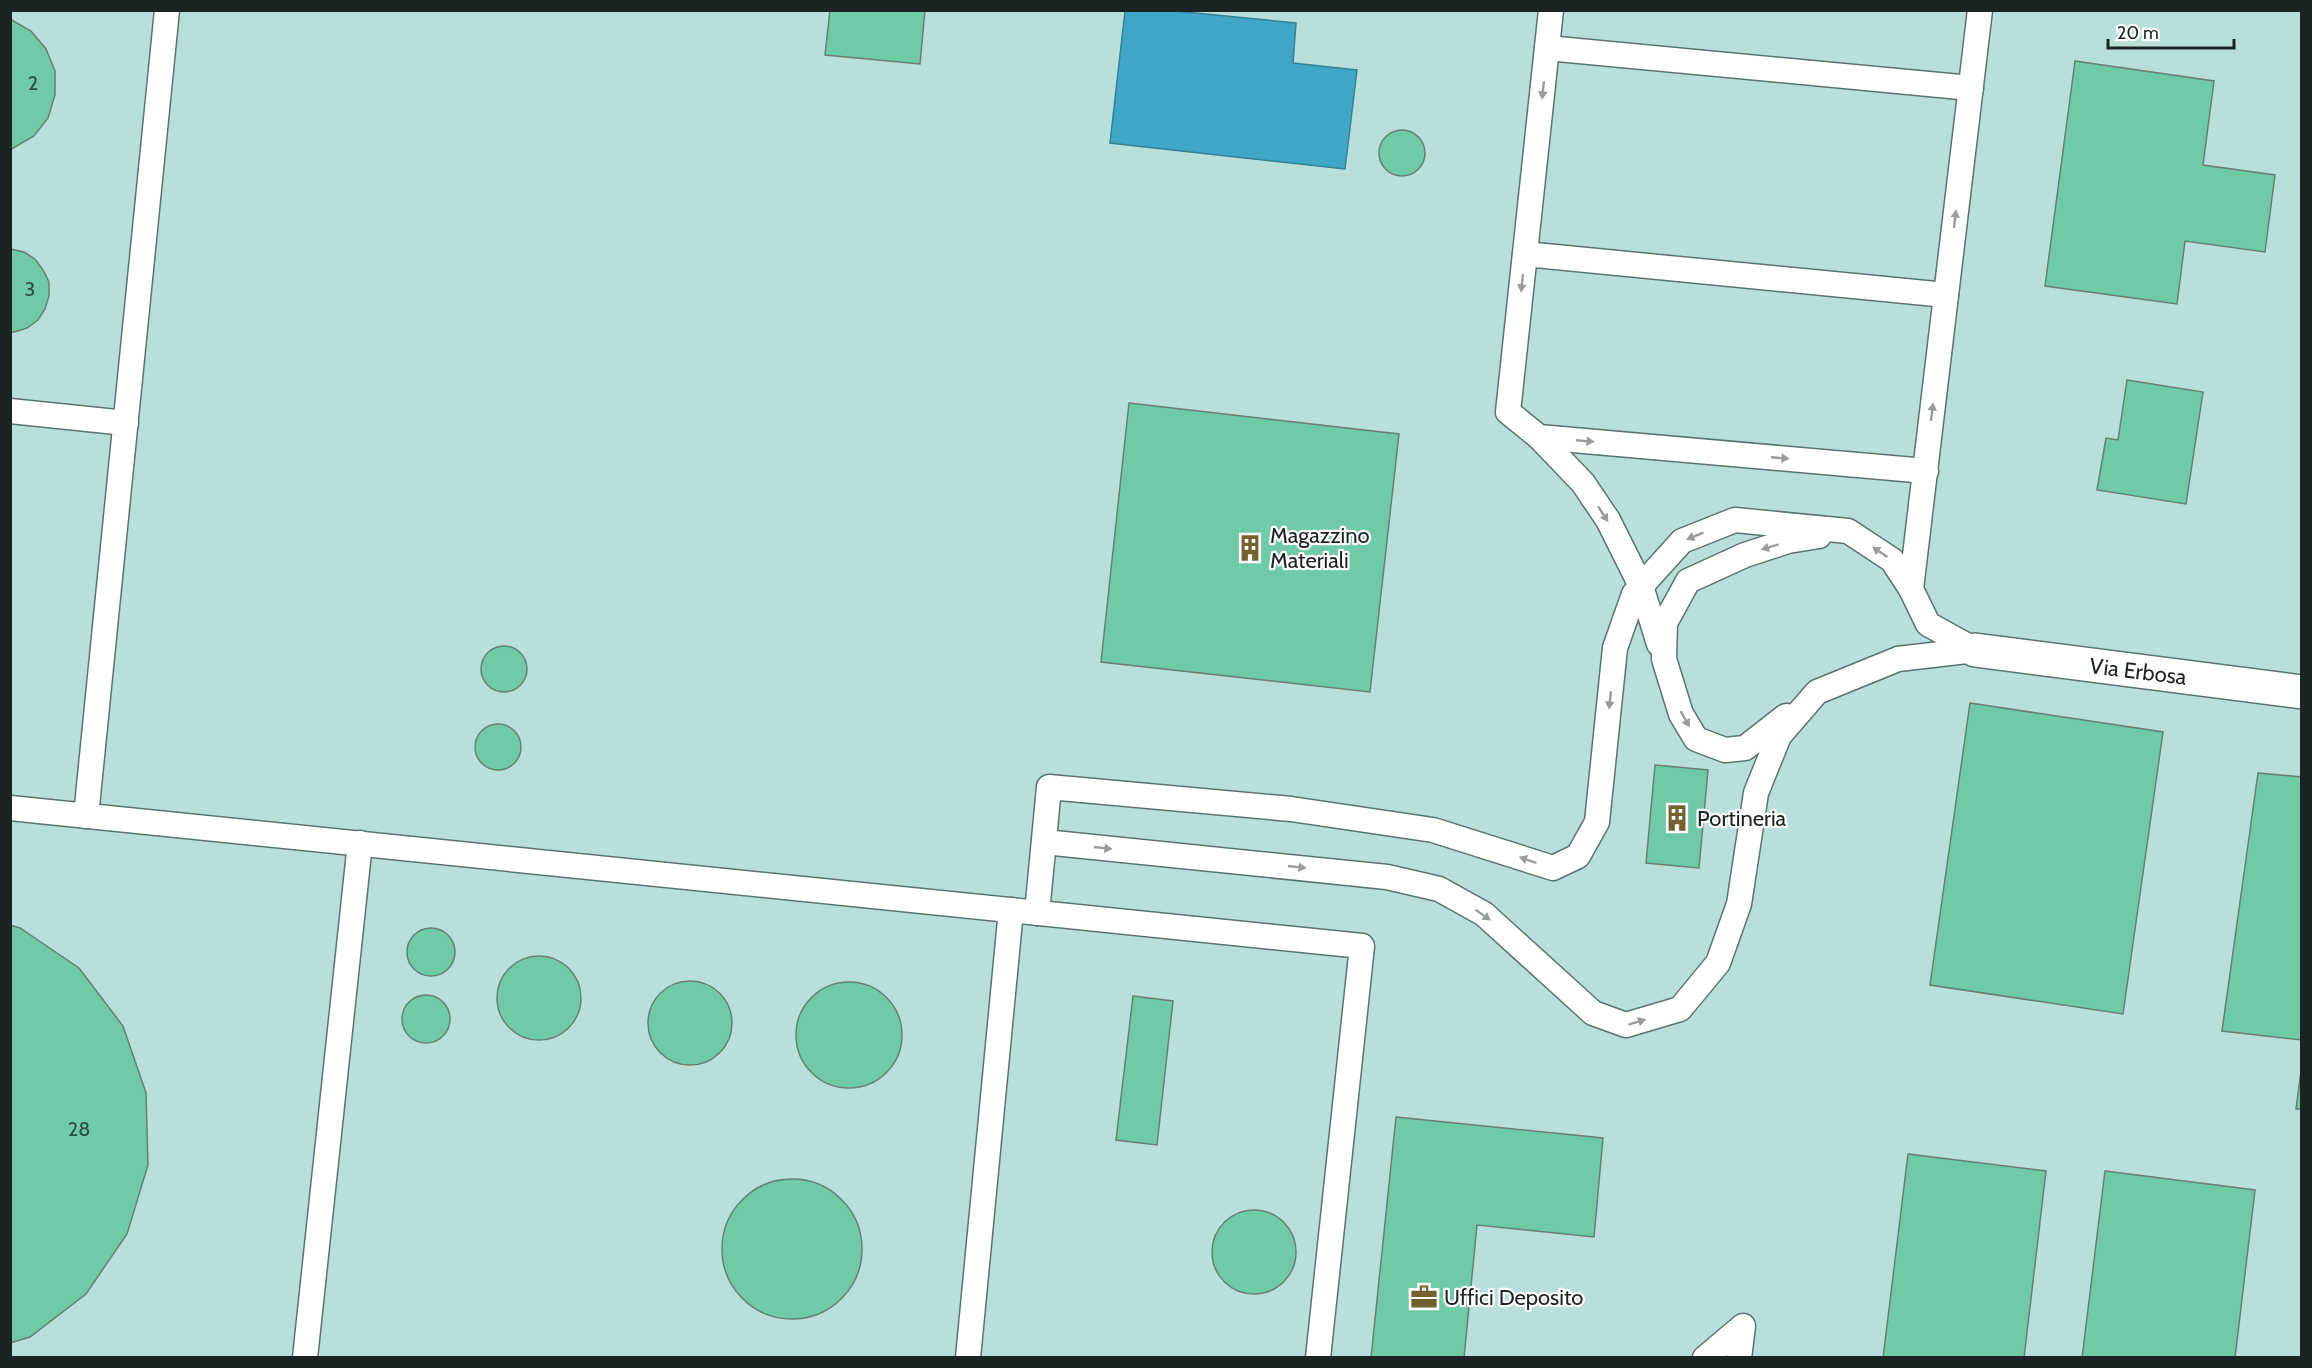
<svg xmlns="http://www.w3.org/2000/svg" width="2312" height="1368" viewBox="0 0 2312 1368" font-family="Cabin,sans-serif">
<style>
.built{fill:#b8dfd9}
.water{fill:#41a7c8;stroke:#358096;stroke-width:1.5}
.building{fill:#6fcba6;stroke:#687f74;stroke-width:1.5}
.lines{fill:none;stroke-linecap:round;stroke-linejoin:round}
.lane-casing{stroke:#5a7470;stroke-width:27}
.street-casing{stroke:#5a7470;stroke-width:36}
.lane{stroke:#fff;stroke-width:24}
.street{stroke:#fff;stroke-width:33}
.oneway{fill:#989d9c}
.labels{text-anchor:middle;stroke-width:4.5;stroke-linejoin:round;paint-order:stroke}
.number-label{font-size:20px;fill:#2f4e44}
.poi-label{font-size:22px;fill:#1a2523;stroke:#fff;text-anchor:start}
.street-label{font-size:22px;fill:#1a2523;stroke:#fff}
</style>
<rect width="100%" height="100%" fill="#cbe8e3"/>
<rect class="built" x="11" y="11" width="2290" height="1346"/>
<polygon class="water" points="1125,11 1175,11 1296,23 1293,63 1357,70 1345,169 1110,143"/>
<g class="building">
<polygon points="830,10 925,10 920,64 825,55"/>
<polygon points="10,19 31,31 46,49 55,71 55,95 48,118 34,136 10,150"/>
<polygon points="2075,61 2214,81 2203,165 2275,175 2265,252 2185,241 2177,304 2045,286"/>
<circle cx="1402" cy="153" r="23"/>
<polygon points="11,249 24,252 35,259 43,270 49,282 49,296 45,309 38,320 27,328 14,332 10,332"/>
<polygon points="2127,380 2203,392 2186,504 2097,490 2106,438 2118,440"/>
<polygon points="1129,403 1399,434 1370,692 1101,662"/>
<circle cx="504" cy="669" r="23"/>
<polygon points="1970,703 2163,732 2123,1014 1930,985"/>
<circle cx="498" cy="747" r="23"/>
<polygon points="1655,765 1708,770 1699,868 1646,863"/>
<polygon points="2258,773 2302,777 2302,1040 2222,1031"/>
<polygon points="10,925 20,928 79,968 123,1026 146,1093 148,1165 127,1234 86,1294 30,1337 10,1343"/>
<circle cx="431" cy="952" r="24"/>
<circle cx="539" cy="998" r="42"/>
<circle cx="690" cy="1023" r="42"/>
<circle cx="849" cy="1035" r="53"/>
<circle cx="426" cy="1019" r="24"/>
<polygon points="1133,996 1173,1001 1157,1145 1116,1140"/>
<polygon points="2302,1063 2302,1109 2296,1109"/>
<polygon points="1396,1117 1603,1138 1594,1237 1477,1225 1464,1358 1371,1358"/>
<polygon points="1908,1154 2046,1171 2024,1358 1883,1358"/>
<polygon points="2105,1171 2255,1190 2235,1358 2082,1358"/>
<circle cx="792" cy="1249" r="70"/>
<circle cx="1254" cy="1252" r="42"/>
</g>
<g class="lines">
<defs>
<g id="lane">
<polyline points="1551,10 1508,412 1539,437 1926,471"/>
<polyline points="1547,48 1971,88"/>
<polyline points="1525,254 1946,295"/>
<polyline points="10,411 126,423"/>
<polyline points="1539,437 1583,483 1608,520 1641,586 1659,644"/>
<polyline points="1911,589 1980,10"/>
<polyline points="1786,716 1745,748 1725,750 1696,739 1681,714 1664,659 1665,623 1688,581 1745,555 1788,541 1819,536"/>
<polyline points="10,808 1362,946 1318,1358"/>
<polyline points="86,816 167,10"/>
<polyline points="1044,842 1387,877 1439,889 1484,914 1593,1013 1626,1025 1680,1009 1718,963 1739,904 1756,793 1779,736 1817,692 1898,659 1975,650"/>
<polyline points="1037,913 1049,787 1291,809 1433,830 1553,868 1578,856 1597,822 1615,648 1634,594 1682,541 1735,520 1848,531 1892,560 1911,589 1928,624 1975,650"/>
<polyline points="305,1358 360,843"/>
<polyline points="968,1358 1011,910"/>
<polyline points="1705,1358 1743,1326 1739,1358"/>
</g>
<polyline id="street" points="1975,650 2302,692"/>
</defs>
<use href="#lane" class="lane-casing"/>
<use href="#street" class="street-casing"/>
<use href="#lane" class="lane"/>
<use href="#street" class="street"/>
</g>
<defs><path id="oneway-solid" d="M-6-.8H1V-3.2L6.5 0L1 3.2V.8H-6Z" transform="scale(1.5)"/></defs>
<g class="oneway">
<use href="#oneway-solid" transform="translate(1543 90) rotate(96)"/>
<use href="#oneway-solid" transform="translate(1955 219) rotate(-83)"/>
<use href="#oneway-solid" transform="translate(1522 283) rotate(96)"/>
<use href="#oneway-solid" transform="translate(1932 412) rotate(-83)"/>
<use href="#oneway-solid" transform="translate(1585 441) rotate(5)"/>
<use href="#oneway-solid" transform="translate(1780 458) rotate(5)"/>
<use href="#oneway-solid" transform="translate(1603 514) rotate(57)"/>
<use href="#oneway-solid" transform="translate(1695 536) rotate(158)"/>
<use href="#oneway-solid" transform="translate(1770 547) rotate(163)"/>
<use href="#oneway-solid" transform="translate(1880 552) rotate(-146)"/>
<use href="#oneway-solid" transform="translate(1610 700) rotate(96)"/>
<use href="#oneway-solid" transform="translate(1685 719) rotate(61)"/>
<use href="#oneway-solid" transform="translate(1103 848) rotate(6)"/>
<use href="#oneway-solid" transform="translate(1528 860) rotate(-161)"/>
<use href="#oneway-solid" transform="translate(1297 867) rotate(6)"/>
<use href="#oneway-solid" transform="translate(1483 915) rotate(35)"/>
<use href="#oneway-solid" transform="translate(1637 1022) rotate(-17)"/>
</g>
<defs>
<symbol id="building-bare" viewBox="-9 -9 18 18"><path d="M-4-6H4V6H1V3H-1V6H-4ZM-2.5-4.3h1.7v1.8h-1.7ZM.8-4.3h1.7v1.8H.8ZM-2.5-1h1.7V.8h-1.7ZM.8-1h1.7V.8H.8Z" fill="#73612f" stroke="#fff" stroke-width="2.5" paint-order="stroke"/></symbol>
<symbol id="office-bare" viewBox="-9 -9 18 18"><path d="M-6-3h4V-5.5h4V-3h4V5H-6ZM-1-4.5V-3h2v-1.5ZM-6 0V1H6V0Z" fill="#73612f" stroke="#fff" stroke-width="2.5" paint-order="stroke"/></symbol>
</defs>
<g fill-rule="evenodd">
<use href="#building-bare" x="1231" y="529" width="38" height="38"/>
<use href="#building-bare" x="1658" y="799" width="38" height="38"/>
<use href="#office-bare" x="1405" y="1278" width="38" height="38"/>
</g>
<g class="labels">
<g class="number-label">
<text x="33" y="90">2</text>
<text x="30" y="296">3</text>
<text x="79" y="1136">28</text>
</g>
<g class="poi-label">
<text x="1270" y="543">Magazzino<tspan x="1270" dy="25">Materiali</tspan></text>
<text x="1697" y="826">Portineria</text>
<text x="1444" y="1305">Uffici Deposito</text>
</g>
<g class="street-label">
<text transform="translate(2138 671) rotate(7)" y="8">Via Erbosa</text>
</g>
</g>
<rect width="2312" height="1368" fill="none" stroke="#1a2523" stroke-width="24"/>
<path d="M2108 39v9h126v-9" fill="none" stroke="#1a2523" stroke-width="3"/>
<text x="2117" y="39" font-size="18" fill="#1a2523" stroke="#ffffff" stroke-width="4.5" paint-order="stroke">20 m</text>
</svg>
